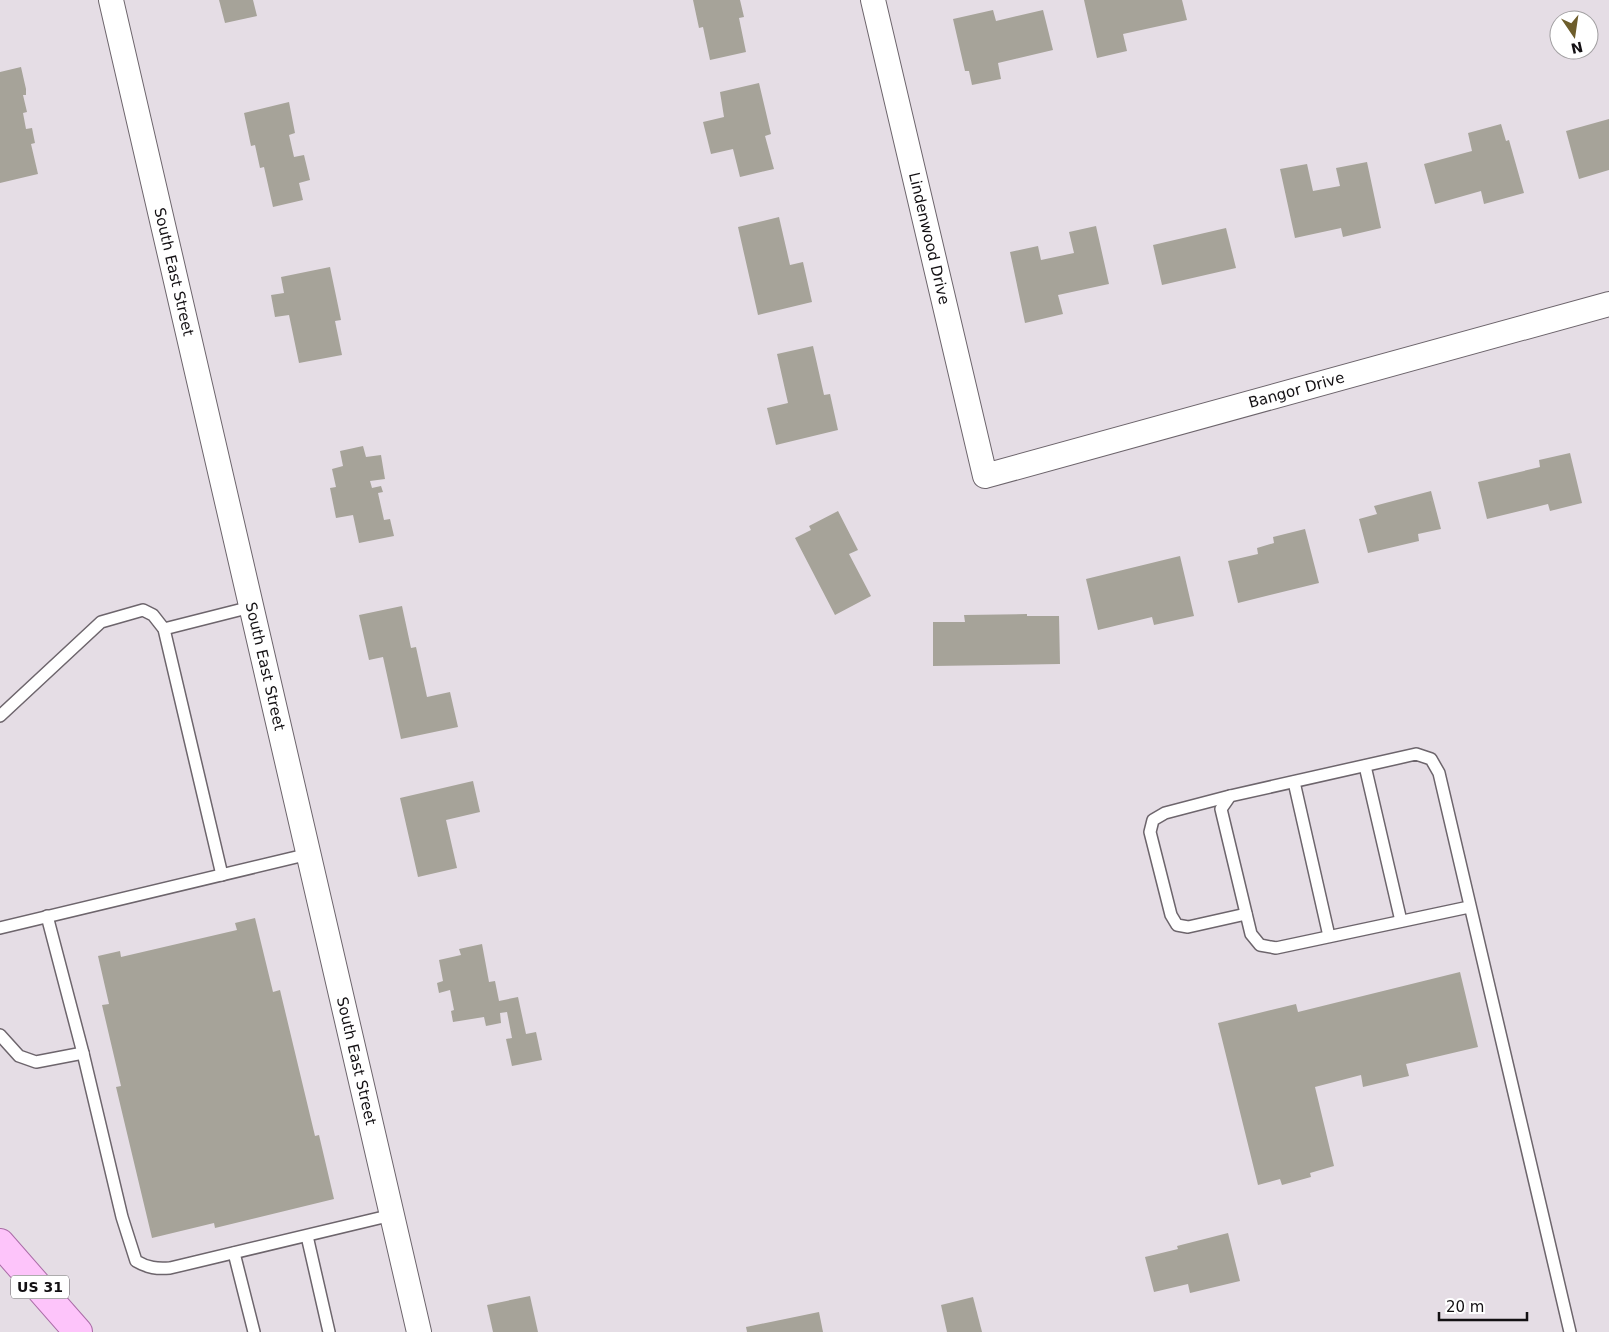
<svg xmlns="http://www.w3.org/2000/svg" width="1609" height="1332" viewBox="0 0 1609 1332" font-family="'DejaVu Sans',sans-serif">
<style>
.building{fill:#a6a399}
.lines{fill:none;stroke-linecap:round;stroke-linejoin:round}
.service-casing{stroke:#6d656c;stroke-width:14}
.minor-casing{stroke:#6d656c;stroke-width:26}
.primary-casing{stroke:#aa6ca7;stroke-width:30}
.service{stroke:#fff;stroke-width:11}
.minor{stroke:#fff;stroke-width:24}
.primary{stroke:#fdc4fa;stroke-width:28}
.labels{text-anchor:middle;stroke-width:4;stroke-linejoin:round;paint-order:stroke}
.shield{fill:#fff;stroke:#5a585a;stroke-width:1}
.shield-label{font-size:14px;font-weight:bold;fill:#131013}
.street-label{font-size:15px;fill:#131013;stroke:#fff}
</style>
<rect width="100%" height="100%" fill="#e5dde5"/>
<g class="building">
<polygon points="219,0 253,0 257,16 225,23"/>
<polygon points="693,0 740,0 744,17 739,18 746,52 710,60 703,27 699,28"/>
<polygon points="1084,0 1182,0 1187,20 1123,34 1127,51 1097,58"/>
<polygon points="993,10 996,21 1043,10 1053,50 998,63 1001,79 972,85 969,71 965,71 953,19"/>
<polygon points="21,67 26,89 26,95 23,95 27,112 23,113 26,129 32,128 35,143 31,144 38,174 0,183 0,72"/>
<polygon points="759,83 771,134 765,136 774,169 740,177 733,149 711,154 703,122 724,117 720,92"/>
<polygon points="289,102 295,133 289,135 294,157 304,155 310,180 299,183 303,200 273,207 264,167 260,168 255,145 251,146 244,113"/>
<polygon points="1609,119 1609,170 1579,179 1566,131"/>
<polygon points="1501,124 1506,141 1509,140 1524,193 1484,204 1481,191 1435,204 1424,164 1472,151 1468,133"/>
<polygon points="1367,162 1381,228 1343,237 1341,228 1295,238 1280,169 1307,164 1313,191 1340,186 1336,168"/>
<polygon points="779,217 790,265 803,262 812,302 758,315 738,227"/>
<polygon points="1096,226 1109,284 1058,295 1063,314 1025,323 1010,252 1038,246 1041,260 1074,253 1069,232"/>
<polygon points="1226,228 1236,268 1162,285 1153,245"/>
<polygon points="330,267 341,320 335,321 342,355 299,363 289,315 275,317 271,295 284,293 281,277"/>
<polygon points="813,346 824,395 830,394 838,430 776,445 767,408 788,403 777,354"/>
<polygon points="363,446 366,457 381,455 385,479 370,481 372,488 381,486 383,492 378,493 384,520 390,519 394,536 359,543 353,515 336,518 330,488 336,487 332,469 343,466 340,451"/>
<polygon points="1570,453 1582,503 1550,511 1548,504 1487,519 1478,482 1540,467 1539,460"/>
<polygon points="1431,491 1441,529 1418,534 1419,541 1368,553 1359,519 1377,514 1374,506"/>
<polygon points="838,511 858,550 849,554 871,596 835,615 795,538 811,530 809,526"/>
<polygon points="1305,529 1319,583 1238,603 1228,561 1258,554 1257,548 1274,543 1273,537"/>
<polygon points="1180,556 1194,616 1154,625 1152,617 1098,630 1086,579"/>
<polygon points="402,606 411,648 416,647 427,697 450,692 458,727 401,739 383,657 369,660 359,615"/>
<polygon points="1027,614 1027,616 1059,616 1060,664 933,666 933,622 965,622 964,615"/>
<polygon points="473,781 480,812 446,820 457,868 418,877 400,798"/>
<polygon points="255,918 273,992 280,990 315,1136 319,1135 334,1199 215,1228 214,1223 152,1238 116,1087 121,1086 102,1005 109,1004 98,956 120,951 121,957 237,930 235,923"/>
<polygon points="482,944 489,982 495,981 499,1001 518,997 526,1034 536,1032 542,1060 512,1066 506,1039 512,1038 507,1012 500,1013 501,1023 486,1026 484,1017 453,1022 451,1011 454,1010 450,990 439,993 437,983 443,981 439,960 461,955 459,949"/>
<polygon points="1460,972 1478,1047 1406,1064 1409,1076 1363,1087 1361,1075 1315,1087 1334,1166 1310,1173 1311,1177 1282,1185 1280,1179 1258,1185 1218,1023 1296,1004 1298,1012"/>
<polygon points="1228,1233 1240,1281 1190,1293 1188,1284 1154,1292 1145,1257 1178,1249 1177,1246"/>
<polygon points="530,1296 538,1332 493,1332 487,1305"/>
<polygon points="973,1297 982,1332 947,1332 941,1305"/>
<polygon points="819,1312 823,1332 747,1332 746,1327"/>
</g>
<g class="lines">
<defs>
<g id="service">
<polyline points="164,629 251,607"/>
<polyline points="0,716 101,622 143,610 153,615 164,629 222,875"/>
<polyline points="1365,766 1401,921"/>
<polyline points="1294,782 1329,936"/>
<polyline points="1230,796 1165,813 1153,820 1150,832 1171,915 1177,925 1188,927 1246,914"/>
<polyline points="1469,907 1276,948 1260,945 1251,934 1221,809 1230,796 1416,754 1431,759 1439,773 1570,1332"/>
<polyline points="0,928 309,854"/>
<polyline points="0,1035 19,1056 36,1062 83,1053 47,916"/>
<path d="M83,1053L122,1217L136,1261C148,1268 157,1269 170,1268L392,1215"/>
<polyline points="307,1236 329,1332"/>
<polyline points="234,1253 254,1332"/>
</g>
<g id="minor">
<path id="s1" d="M111,0L419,1332"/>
<path id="s2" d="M873,0L985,476L1609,304"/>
</g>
<polyline id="primary" points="0,1243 78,1332"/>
</defs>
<use href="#service" class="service-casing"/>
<use href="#minor" class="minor-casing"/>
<use href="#primary" class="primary-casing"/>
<use href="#service" class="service"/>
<use href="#minor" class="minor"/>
<use href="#primary" class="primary"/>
</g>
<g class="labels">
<rect class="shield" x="11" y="1275.5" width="58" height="23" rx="4"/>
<g class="shield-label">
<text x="40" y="1292">US 31</text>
</g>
<g class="street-label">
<text dy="5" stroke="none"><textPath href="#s2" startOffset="245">Lindenwood Drive</textPath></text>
<text dy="5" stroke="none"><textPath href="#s1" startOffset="279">South East Street</textPath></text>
<text dy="5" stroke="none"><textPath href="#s2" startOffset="812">Bangor Drive</textPath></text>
<text dy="5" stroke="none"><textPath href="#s1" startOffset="684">South East Street</textPath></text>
<text dy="5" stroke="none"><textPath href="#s1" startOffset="1089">South East Street</textPath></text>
</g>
</g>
<g transform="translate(1574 35) rotate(167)"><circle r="24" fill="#ffffff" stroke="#a19fa1"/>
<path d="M0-4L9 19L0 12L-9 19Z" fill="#6d5d2b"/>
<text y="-8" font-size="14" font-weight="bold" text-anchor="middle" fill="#131013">N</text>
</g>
<path d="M1439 1312v8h88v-8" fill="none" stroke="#131013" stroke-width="2.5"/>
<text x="1446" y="1312" font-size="15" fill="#131013" stroke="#ffffff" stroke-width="4" paint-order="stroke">20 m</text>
</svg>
